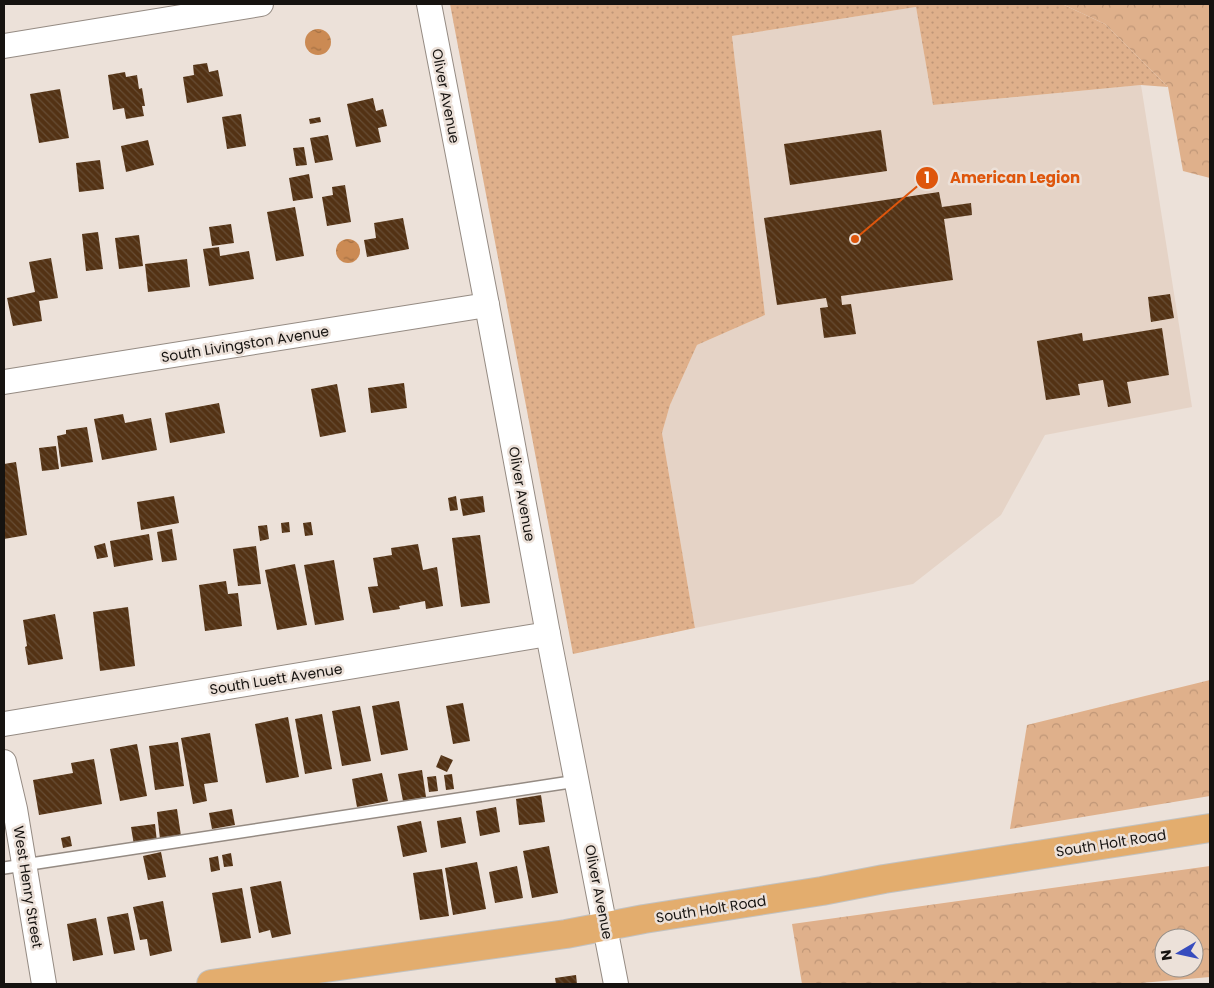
<svg xmlns="http://www.w3.org/2000/svg" width="1214" height="988" viewBox="0 0 1214 988" font-family="Poppins,sans-serif">
<style>
.built{fill:#e5d3c6}
.grass{fill:url(#grass-dots)}
.forest{fill:url(#forest-crowns);fill-rule:evenodd}
.water{fill:url(#water-ripples)}
.building{fill:url(#building-back-hatch)}
.lines{fill:none;stroke-linecap:round;stroke-linejoin:round}
.lane-casing{stroke:#958b83;stroke-width:14}
.street-casing{stroke:#958b83;stroke-width:26}
.primary-casing{stroke:#c2c2c1;stroke-width:30}
.lane{stroke:#fff;stroke-width:11}
.street{stroke:#fff;stroke-width:24}
.primary{stroke:#e3ad6e;stroke-width:28}
.labels{text-anchor:middle;stroke-width:5;stroke-linejoin:round;paint-order:stroke}
.street-label{font-size:14px;fill:#161310;stroke:#ece1d9}
.leader{fill:none;stroke:#de560c;stroke-width:2}
.callout-dot{fill:#de560c;stroke:#ece1d9;stroke-width:2}
.mark-label{font-size:15px;text-anchor:middle;font-weight:bold;fill:#fff}
.callout-label{font-size:15px;text-anchor:middle;font-weight:bold;fill:#de560c;stroke:#ece1d9;stroke-width:5;stroke-linejoin:round;paint-order:stroke}
</style>
<defs>
<pattern id="grass-dots" width="8" height="8" patternUnits="userSpaceOnUse" patternTransform="scale(1.25)"><rect width="8" height="8" fill="#dfb08b"/><path d="M2 2h.1M6 6h.1" fill="none" stroke="#bf9677" stroke-width="1.8" stroke-linecap="round"/></pattern>
<pattern id="forest-crowns" width="20" height="18" patternUnits="userSpaceOnUse" patternTransform="scale(1.25)"><rect width="20" height="18" fill="#dfb08b"/><path d="M2 6a3 3 0 1 1 6 0M12 15a3 3 0 1 1 6 0" fill="none" stroke="#bf9677"/></pattern>
<pattern id="water-ripples" width="26" height="14" patternUnits="userSpaceOnUse" patternTransform="scale(1.25)"><rect width="26" height="14" fill="#cb8a53"/><path d="M2 4q2-2 4 0t4 0M15 11q2-2 4 0t4 0" fill="none" stroke="#a47043"/></pattern>
<pattern id="building-back-hatch" width="6" height="6" patternUnits="userSpaceOnUse" patternTransform="scale(1.25)"><rect width="6" height="6" fill="#533214"/><path d="M-1 5l2 2M0 0l6 6M5-1l2 2" fill="none" stroke="#674d35"/></pattern>
</defs>
<rect width="100%" height="100%" fill="#ece1d9"/>
<polygon class="built" points="916,7 933,105 1141,85 1192,407 1045,435 1001,515 913,584 695,628 662,433 670,405 697,345 765,315 732,36"/>
<polygon class="grass" points="450,4 1062,4 1105,24 1168,87 1141,85 933,105 916,7 732,36 765,315 697,345 670,405 662,433 695,628 573,654"/>
<g class="forest">
<polygon points="1062,4 1210,4 1210,178 1183,171 1168,87 1105,24"/>
<polygon points="1210,680 1210,796 1010,829 1027,725"/>
<path d="M1210,866V977L1141,983V984H802L792,924ZM1164,938H1194V968H1164Z"/>
</g>
<g class="water">
<circle cx="318" cy="42" r="13"/>
<circle cx="348" cy="251" r="12"/>
</g>
<g class="building">
<polygon points="207,63 209,72 218,70 223,96 187,103 183,77 194,75 193,65"/>
<polygon points="125,72 126,77 137,75 139,89 142,88 145,106 142,106 144,116 126,119 124,108 113,110 108,75"/>
<polygon points="60,89 69,138 39,143 30,94"/>
<polygon points="373,98 376,111 383,109 387,126 378,128 381,142 356,147 347,104"/>
<polygon points="241,114 246,146 227,149 222,117"/>
<polygon points="320,117 321,122 310,124 309,119"/>
<polygon points="881,130 887,171 790,185 784,144"/>
<polygon points="328,135 333,160 315,163 310,138"/>
<polygon points="148,140 154,165 126,172 121,146"/>
<polygon points="304,147 307,165 296,166 293,148"/>
<polygon points="100,160 104,189 79,192 76,163"/>
<polygon points="309,174 313,198 293,201 289,178"/>
<polygon points="345,185 351,222 327,226 322,197 333,195 332,187"/>
<polygon points="939,192 942,207 971,203 972,215 944,219 953,280 841,296 842,305 851,304 856,334 824,338 820,308 828,307 826,298 777,305 764,218"/>
<polygon points="295,207 304,256 276,261 267,212"/>
<polygon points="403,218 409,249 367,257 364,240 376,238 374,223"/>
<polygon points="231,224 234,243 212,246 209,227"/>
<polygon points="98,232 103,269 86,271 82,234"/>
<polygon points="139,235 143,266 119,269 115,238"/>
<polygon points="219,247 220,256 249,251 254,279 209,286 203,249"/>
<polygon points="51,258 58,298 39,301 42,321 13,326 7,298 35,292 29,262"/>
<polygon points="187,259 190,287 148,292 145,264"/>
<polygon points="1170,294 1174,318 1151,322 1148,297"/>
<polygon points="1162,328 1169,375 1127,382 1131,403 1108,407 1103,380 1078,384 1080,395 1046,400 1037,341 1082,333 1083,341"/>
<polygon points="404,383 407,408 371,413 368,388"/>
<polygon points="337,384 346,432 320,437 311,389"/>
<polygon points="219,403 225,433 170,443 165,413"/>
<polygon points="123,414 125,423 151,418 157,450 102,460 94,419"/>
<polygon points="87,427 93,462 61,467 57,436 66,434 66,430"/>
<polygon points="56,446 59,469 42,471 39,448"/>
<polygon points="16,462 27,535 4,539 4,464"/>
<polygon points="174,496 179,523 141,530 137,502"/>
<polygon points="456,496 458,510 450,511 448,498"/>
<polygon points="483,496 485,512 463,516 460,499"/>
<polygon points="289,522 290,532 282,533 281,523"/>
<polygon points="311,522 313,535 305,536 303,523"/>
<polygon points="267,525 269,539 260,541 258,526"/>
<polygon points="172,529 177,560 162,562 157,532"/>
<polygon points="149,534 153,560 114,567 110,541"/>
<polygon points="480,535 490,603 461,607 452,538"/>
<polygon points="105,543 108,557 97,559 94,546"/>
<polygon points="418,544 423,570 437,567 443,606 426,609 425,601 399,606 400,609 373,613 368,587 378,586 373,558 392,555 391,548"/>
<polygon points="256,546 261,584 238,586 233,549"/>
<polygon points="334,560 344,620 315,625 304,565"/>
<polygon points="295,564 307,625 277,630 265,570"/>
<polygon points="226,581 228,594 238,593 242,626 205,631 199,585"/>
<polygon points="128,607 135,666 100,671 93,612"/>
<polygon points="55,614 63,659 28,665 25,647 27,646 23,620"/>
<polygon points="399,701 408,750 381,755 372,706"/>
<polygon points="463,703 470,741 453,744 446,706"/>
<polygon points="360,706 371,761 342,766 332,711"/>
<polygon points="322,714 332,769 305,774 295,719"/>
<polygon points="288,717 299,777 266,783 255,724"/>
<polygon points="210,733 218,782 204,784 207,801 193,804 181,738"/>
<polygon points="178,742 184,786 155,790 149,746"/>
<polygon points="137,744 147,796 120,801 110,749"/>
<polygon points="441,755 453,760 447,772 436,767"/>
<polygon points="94,759 102,804 39,815 33,780 73,773 71,763"/>
<polygon points="422,770 426,797 403,801 398,774"/>
<polygon points="382,773 388,801 357,807 352,779"/>
<polygon points="452,774 454,789 446,790 444,775"/>
<polygon points="436,776 438,791 429,792 427,777"/>
<polygon points="541,795 545,822 519,825 516,799"/>
<polygon points="496,807 500,832 480,836 476,811"/>
<polygon points="177,809 181,836 160,839 157,812"/>
<polygon points="232,809 235,825 212,829 209,813"/>
<polygon points="461,817 466,843 441,848 437,821"/>
<polygon points="421,821 427,852 403,857 397,826"/>
<polygon points="155,824 157,842 134,845 131,827"/>
<polygon points="70,836 72,846 63,848 61,838"/>
<polygon points="549,846 558,893 532,898 523,851"/>
<polygon points="161,852 166,877 148,880 143,856"/>
<polygon points="231,853 233,866 224,867 222,855"/>
<polygon points="218,856 220,870 211,872 209,858"/>
<polygon points="477,862 486,909 453,915 445,868"/>
<polygon points="517,866 523,898 495,903 489,872"/>
<polygon points="442,869 449,916 420,920 413,873"/>
<polygon points="281,881 291,934 272,938 270,930 259,933 250,887"/>
<polygon points="242,888 251,938 221,943 212,893"/>
<polygon points="163,901 172,951 150,956 147,939 140,940 133,907"/>
<polygon points="128,913 135,950 114,954 107,917"/>
<polygon points="96,918 103,955 73,961 67,924"/>
<polygon points="576,975 577,984 556,984 555,978"/>
</g>
<g class="lines">
<defs>
<polyline id="lane" points="4,868 577,781"/>
<g id="street">
<polyline points="429,4 487,305 548,634 616,984"/>
<polyline points="4,46 261,4"/>
<polyline points="4,382 487,305"/>
<polyline points="4,724 548,634"/>
<polyline points="4,762 15,809 44,984"/>
</g>
<polyline id="primary" points="211,984 566,934 644,919 822,891 884,879 1210,828"/>
</defs>
<use href="#lane" class="lane-casing"/>
<use href="#street" class="street-casing"/>
<use href="#primary" class="primary-casing"/>
<use href="#lane" class="lane"/>
<use href="#street" class="street"/>
<use href="#primary" class="primary"/>
</g>
<g class="labels">
<g class="street-label">
<text transform="translate(446 96) rotate(79)" y="5">Oliver Avenue</text>
<text transform="translate(245 344) rotate(-9)" y="5">South Livingston Avenue</text>
<text transform="translate(522 494) rotate(80)" y="5">Oliver Avenue</text>
<text transform="translate(276 679) rotate(-9)" y="5">South Luett Avenue</text>
<text transform="translate(1111 843) rotate(-9)" y="5">South Holt Road</text>
<text transform="translate(28 887) rotate(81)" y="5">West Henry Street</text>
<text transform="translate(599 892) rotate(79)" y="5">Oliver Avenue</text>
<text transform="translate(711 909) rotate(-9)" y="5">South Holt Road</text>
</g>
</g>
<path class="leader" d="M855 239L927 178"/>
<g class="callout-dot">
<circle cx="855" cy="239" r="5"/>
<circle cx="927" cy="178" r="12"/>
</g>
<g class="mark-label">
<text x="927" y="183">1</text>
</g>
<g class="callout-label">
<text x="1015" y="183">American Legion</text>
</g>
<rect width="1214" height="988" fill="none" stroke="#161310" stroke-width="10"/>
<g transform="translate(1179 953) rotate(261)"><circle r="24" fill="#ece1d9" stroke="#968f89"/>
<path d="M0-4L9 19L0 12L-9 19Z" fill="#374cbe"/>
<text y="-8" font-size="14" font-weight="bold" text-anchor="middle" fill="#161310">N</text>
</g>
</svg>
